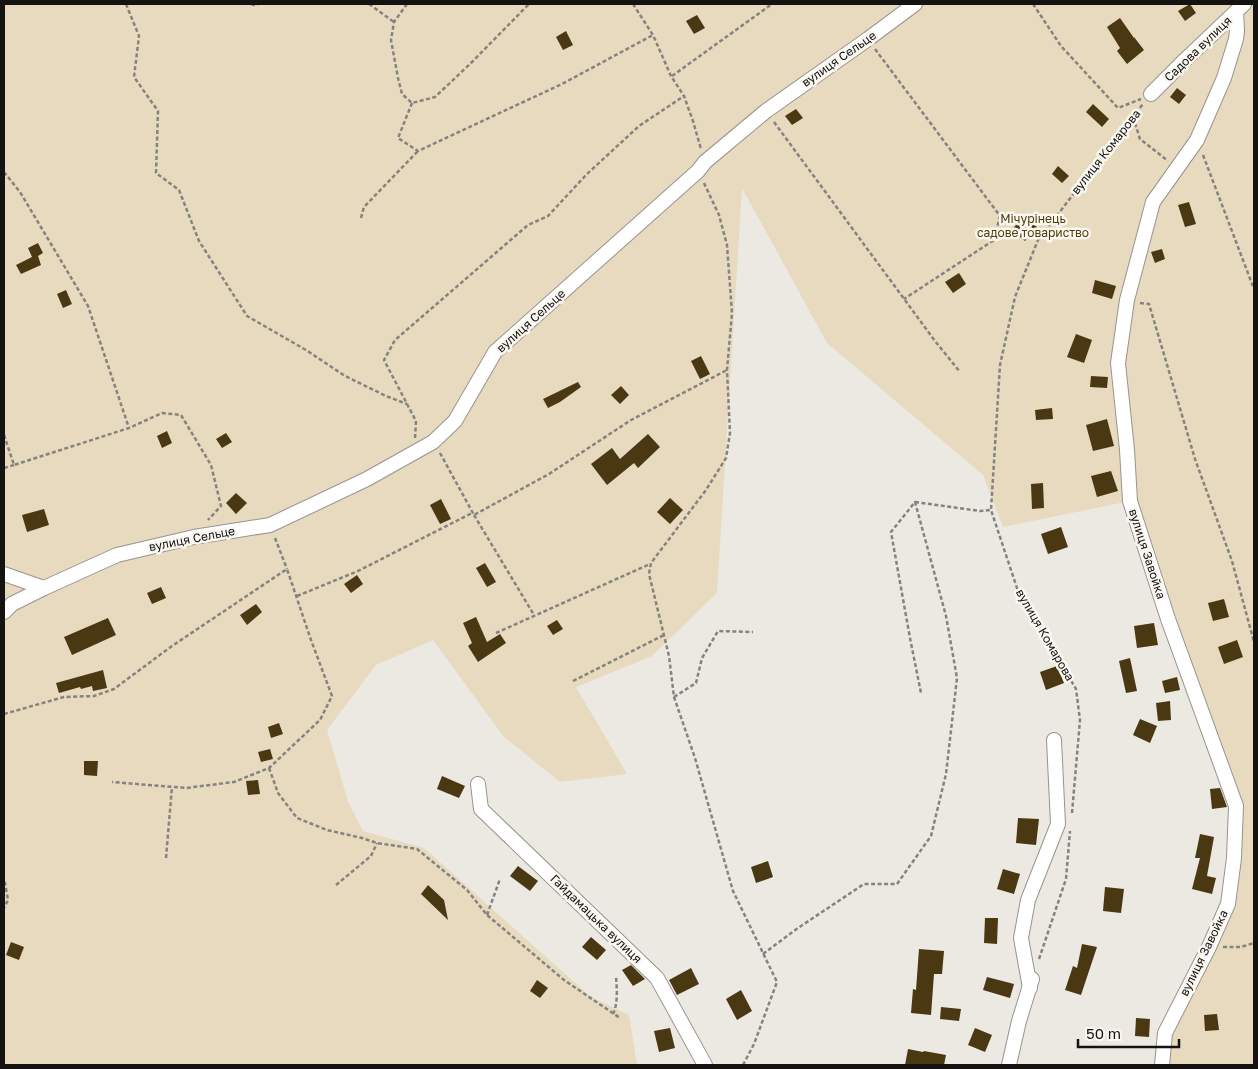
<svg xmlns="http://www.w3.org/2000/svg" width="1258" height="1069" viewBox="0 0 1258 1069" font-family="'Golos Text',sans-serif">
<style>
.green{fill:#e7dabf}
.building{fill:#493812}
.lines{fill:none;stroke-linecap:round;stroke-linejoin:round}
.minor-casing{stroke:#97948f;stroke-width:16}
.path{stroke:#85837f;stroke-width:2.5;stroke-dasharray:4 2.5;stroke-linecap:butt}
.minor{stroke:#fff;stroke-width:14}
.labels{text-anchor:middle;stroke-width:5;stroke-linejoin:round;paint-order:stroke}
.street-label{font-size:12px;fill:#141311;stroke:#faf7f1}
.park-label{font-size:12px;fill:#513d09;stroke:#faf7f1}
</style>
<rect width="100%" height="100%" fill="#ece9e3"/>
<polygon class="green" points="4,4 1254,4 1254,1065 1162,1065 1165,1033 1228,904 1236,806 1130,501 1003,527 983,475 827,343 742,188 717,593 652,656 576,687 627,774 560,782 504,737 433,640 376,665 327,730 348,801 363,831 424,848 591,997 629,1015 637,1065 4,1065"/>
<g class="building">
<polygon points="1190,4 1196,13 1185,21 1178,11"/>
<polygon points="697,15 705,28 694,34 686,21"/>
<polygon points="1120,18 1134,38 1134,37 1144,50 1127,64 1117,51 1120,48 1107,27"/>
<polygon points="566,31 573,45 563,50 556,37"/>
<polygon points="1177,88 1186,95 1179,104 1170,97"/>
<polygon points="1093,104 1109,119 1102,127 1086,112"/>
<polygon points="796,109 803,118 792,125 785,116"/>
<polygon points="1058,166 1069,176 1062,183 1052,174"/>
<polygon points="1189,202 1196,224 1185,227 1178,205"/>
<polygon points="1023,216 1037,227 1025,241 1012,230"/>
<polygon points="38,243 43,253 38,256 41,265 21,274 16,265 32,257 28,248"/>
<polygon points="1162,249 1165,259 1155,263 1151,252"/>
<polygon points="959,273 966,284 953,293 945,282"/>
<polygon points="1095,280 1116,286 1112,299 1092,293"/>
<polygon points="66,290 72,304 63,308 57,294"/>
<polygon points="1076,334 1092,340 1084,363 1067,357"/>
<polygon points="701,356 710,374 700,379 691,361"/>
<polygon points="1091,376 1108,377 1107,388 1090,387"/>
<polygon points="578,382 581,387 560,402 548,408 543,399"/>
<polygon points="621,386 629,395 620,404 611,395"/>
<polygon points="1052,408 1053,419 1036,420 1035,410"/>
<polygon points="1107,419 1114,446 1093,451 1086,425"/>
<polygon points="167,431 172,443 162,448 157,436"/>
<polygon points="226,433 232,442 222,448 216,439"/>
<polygon points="648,434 660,447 638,468 634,463 607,485 591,464 612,448 620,459"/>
<polygon points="1111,471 1118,491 1097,497 1091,476"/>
<polygon points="1043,483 1044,508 1032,509 1031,484"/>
<polygon points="236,493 247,503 236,514 226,503"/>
<polygon points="670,498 683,510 670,524 657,512"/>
<polygon points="441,499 451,519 440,524 430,505"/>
<polygon points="44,509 49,525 27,532 22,515"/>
<polygon points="1061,527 1068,547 1048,554 1041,534"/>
<polygon points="485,563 496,582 487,587 476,568"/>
<polygon points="357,575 363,584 351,593 344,584"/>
<polygon points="161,587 166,598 152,604 147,593"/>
<polygon points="1224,599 1229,617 1213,621 1208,603"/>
<polygon points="256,604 262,612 247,625 240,615"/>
<polygon points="476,617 487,642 500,634 506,643 478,662 468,646 472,643 463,623"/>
<polygon points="108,618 116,635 72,655 64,637"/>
<polygon points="557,620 563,629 553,635 547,626"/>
<polygon points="1154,623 1158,645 1137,648 1134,626"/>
<polygon points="1237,640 1243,657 1224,664 1218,647"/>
<polygon points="1130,658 1137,691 1126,693 1119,661"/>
<polygon points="1057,666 1064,683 1046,690 1040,672"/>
<polygon points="103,670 107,688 93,691 92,686 81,689 80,687 59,693 56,683"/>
<polygon points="1177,677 1180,690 1165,693 1162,681"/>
<polygon points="1170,701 1171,720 1158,721 1156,703"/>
<polygon points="1140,719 1157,726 1150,743 1133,735"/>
<polygon points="279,723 283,734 271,738 268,727"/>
<polygon points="270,749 273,759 261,762 258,752"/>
<polygon points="84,761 98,761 97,776 84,775"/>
<polygon points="442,776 465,786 459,798 437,789"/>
<polygon points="258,780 260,794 248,795 246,781"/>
<polygon points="1220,788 1227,807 1212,809 1210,789"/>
<polygon points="1018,818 1039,819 1036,845 1016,843"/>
<polygon points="1200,834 1214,837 1207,876 1216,878 1212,894 1192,889 1200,858 1195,858"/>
<polygon points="768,861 773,877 756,883 751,867"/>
<polygon points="518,866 538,881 530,891 510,876"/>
<polygon points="1003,869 1020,874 1014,894 997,889"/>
<polygon points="428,885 444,900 448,920 421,894"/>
<polygon points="1105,887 1124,889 1121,913 1103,911"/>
<polygon points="985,918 998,918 997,944 984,943"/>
<polygon points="591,937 606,950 597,960 582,947"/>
<polygon points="11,942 24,947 19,960 6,955"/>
<polygon points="1082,944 1097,947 1081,995 1065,990 1073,966 1077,968"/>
<polygon points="919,949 944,951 942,974 934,974 931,1015 911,1013 913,989 916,990"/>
<polygon points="631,965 645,979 633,986 622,970"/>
<polygon points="691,968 699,984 677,995 669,980"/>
<polygon points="987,977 1014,984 1010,998 983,990"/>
<polygon points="537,980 548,988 540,998 530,991"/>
<polygon points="741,990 752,1011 737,1020 726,999"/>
<polygon points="941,1007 961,1009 959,1021 940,1019"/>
<polygon points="1217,1014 1219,1030 1205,1031 1204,1015"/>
<polygon points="1136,1018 1150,1019 1149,1037 1135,1036"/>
<polygon points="670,1028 675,1048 659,1052 654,1031"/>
<polygon points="975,1028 992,1035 985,1052 968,1045"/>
<polygon points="908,1049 923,1052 924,1051 946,1055 944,1065 905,1065"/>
</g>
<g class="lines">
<defs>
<g id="minor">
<polyline points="1151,94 1185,60 1244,4"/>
<polyline points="4,574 44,588 117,555 194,537 270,525 367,479 433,442 455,421 495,352 661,204 698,171 705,162 766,111 868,39 915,4"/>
<polyline points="4,612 12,604 44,588"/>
<polyline points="478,784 481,809 657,978 705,1065"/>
<polyline points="1030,988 1021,938 1028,900 1058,824 1054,740"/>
<polyline points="1009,1065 1019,1021 1032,979"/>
<polyline points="1162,1065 1165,1033 1209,947 1228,904 1234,858 1236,806 1168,619 1130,501 1127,450 1118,363 1127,300 1153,202 1197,140 1224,78 1236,39 1237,31 1236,12"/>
</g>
</defs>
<use href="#minor" class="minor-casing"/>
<g class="path">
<polyline points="126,4 139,36 134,77 158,111 156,173 179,190 199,241 247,316 306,350 345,376 386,396 407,404"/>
<polyline points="251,4 254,5 259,4"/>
<polyline points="369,4 394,22"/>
<polyline points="407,4 394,22 391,40 398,78 402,94 412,103 435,97 471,63 529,4"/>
<polyline points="633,4 653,35 671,76 684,96 693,121 701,149"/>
<polyline points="1033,4 1061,46 1118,108 1141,99"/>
<polyline points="875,49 1000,216 994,240 904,299"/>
<polyline points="672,76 772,4"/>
<polyline points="412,103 398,138 418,151 562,84 653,35"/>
<polyline points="1133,117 1140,139 1168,161"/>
<polyline points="774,122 935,341 960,372"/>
<polyline points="1203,155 1254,289"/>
<polyline points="4,172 20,192 88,306 129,428"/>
<polyline points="704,183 719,215 727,245 732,313 727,370 730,433 726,458 706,490 651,563 649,574 669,656 674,697 695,758 733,891 777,982 754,1044 743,1065"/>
<polyline points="361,218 364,207 418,151"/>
<polyline points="1140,303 1149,304 1195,459 1232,561 1254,642"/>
<polyline points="4,435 14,465 129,428 162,413 181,415 211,465 221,506 208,520"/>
<polyline points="415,438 416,421 384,360 395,340 528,225 548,216 587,174 639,126 684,96"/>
<polyline points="440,453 474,515 549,474 631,420 727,370"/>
<polyline points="4,468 14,465"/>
<polyline points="915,502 980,511 991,510"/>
<polyline points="474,515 534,615"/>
<polyline points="275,538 287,569"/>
<polyline points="297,596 358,571 472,513"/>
<polyline points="496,633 650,564"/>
<polyline points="573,681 664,635"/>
<polyline points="674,697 696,683 702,658 718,631 753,632"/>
<polyline points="4,714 64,697 94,696 114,689 172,646 287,569 311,640 332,696 320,720 269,768 234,782 186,788 112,782"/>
<polyline points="269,768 278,793 297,818 327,830 362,838 377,843 417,849 467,890 487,915 564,980 620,1018"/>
<polyline points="1072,813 1080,720 1076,689 1018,591 991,510 1000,365 1015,297 1038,240 1143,104"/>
<polyline points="166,858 172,787"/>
<polyline points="4,882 5,883 8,900 4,908"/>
<polyline points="336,885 371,856 377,843"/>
<polyline points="487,915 500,879"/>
<polyline points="1223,947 1241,947 1254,943"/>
<polyline points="763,954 798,928 864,884 897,884 931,836 946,774 957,678 946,616 915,502 891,532 910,638 921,693"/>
<polyline points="1039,959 1066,879 1070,831"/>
<path d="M613,1014C618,1004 617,989 616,977"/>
</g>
<use href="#minor" class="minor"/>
</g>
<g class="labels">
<g class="street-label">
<text transform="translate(1198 49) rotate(-44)" y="4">Садова вулиця</text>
<text transform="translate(839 59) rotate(-35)" y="4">вулиця Сельце</text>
<text transform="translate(1106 152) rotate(-52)" y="4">вулиця Комарова</text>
<text transform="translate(531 321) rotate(-42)" y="4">вулиця Сельце</text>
<text transform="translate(192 539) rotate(-11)" y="4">вулиця Сельце</text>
<text transform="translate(1147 554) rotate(72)" y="4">вулиця Завойка</text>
<text transform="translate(1045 635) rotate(60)" y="4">вулиця Комарова</text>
<text transform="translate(596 919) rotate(44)" y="4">Гайдамацька вулиця</text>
<text transform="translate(1204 953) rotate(-64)" y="4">вулиця Завойка</text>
</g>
<g class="park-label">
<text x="1033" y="223">Мічурінець<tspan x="1033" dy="14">садове товариство</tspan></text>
</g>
</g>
<rect width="1258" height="1069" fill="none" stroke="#141311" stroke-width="10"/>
<path d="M1078 1039v8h101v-8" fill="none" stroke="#141311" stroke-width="2.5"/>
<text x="1086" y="1039" font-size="15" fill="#141311" stroke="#faf7f1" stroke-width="4" paint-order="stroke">50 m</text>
</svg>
